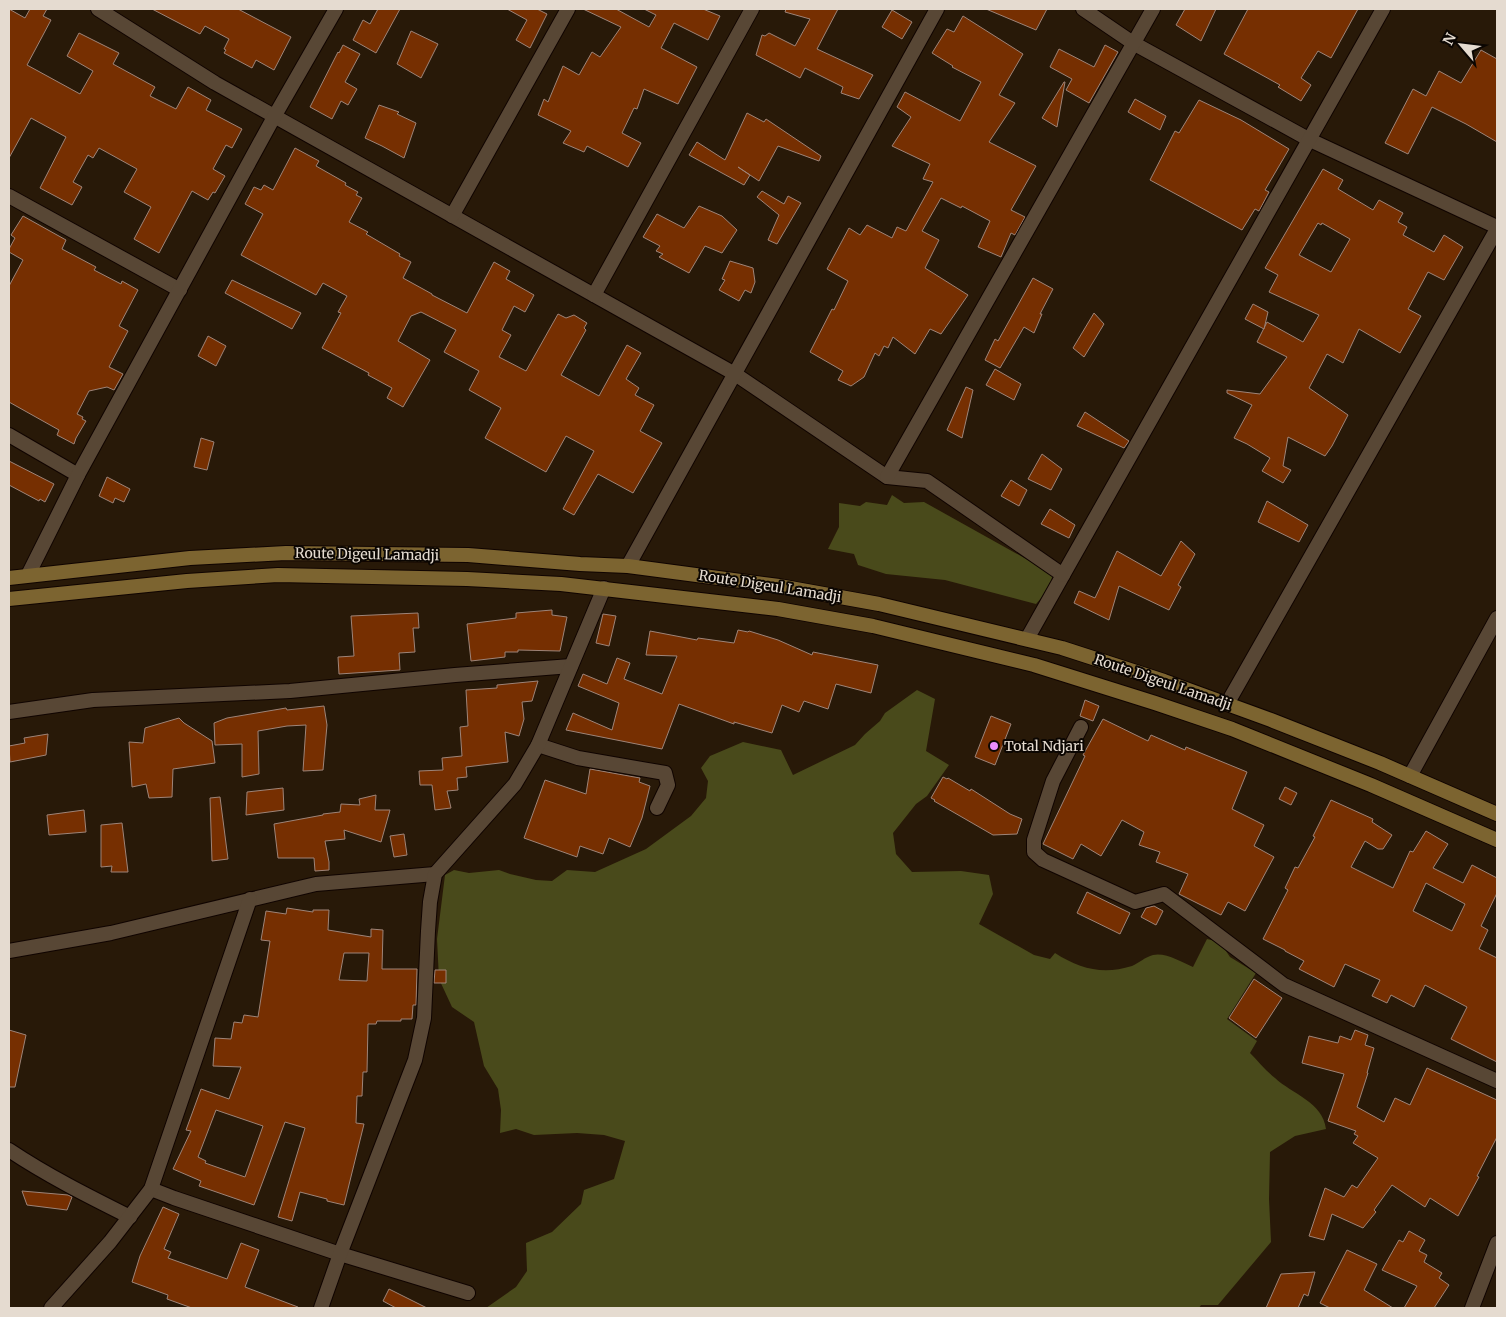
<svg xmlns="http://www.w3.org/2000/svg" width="1506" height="1317" viewBox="0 0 1506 1317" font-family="Merriweather,serif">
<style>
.water{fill:#494a1b}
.building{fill:#762f01;stroke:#9e8478;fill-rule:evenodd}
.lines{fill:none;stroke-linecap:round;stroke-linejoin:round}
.minor-casing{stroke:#100400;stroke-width:16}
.tertiary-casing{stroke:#100400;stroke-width:16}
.secondary-casing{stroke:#100400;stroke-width:16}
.minor{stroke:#584735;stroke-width:14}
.tertiary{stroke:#584735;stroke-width:14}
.secondary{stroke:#7c6430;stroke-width:14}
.poi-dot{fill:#e98dfe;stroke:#0b0602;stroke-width:2}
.labels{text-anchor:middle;stroke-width:4;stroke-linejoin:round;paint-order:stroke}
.street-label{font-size:14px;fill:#e5dbd0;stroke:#0b0602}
.poi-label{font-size:14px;fill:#e5dbd0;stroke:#0b0602;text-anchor:start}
</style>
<rect width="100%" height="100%" fill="#281908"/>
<g class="water">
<polygon points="892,495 904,503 924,502 1053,574 1049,589 1036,604 945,580 886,574 858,565 854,554 828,549 839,527 839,503 860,506 866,502 887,505"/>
<path d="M917,690L935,699L926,751L949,765L927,796L916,804L893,833L896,854L912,872L961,871L989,875L993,894L979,924L1034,955L1050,959L1055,953C1080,969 1103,975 1132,966C1139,963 1145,957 1153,955C1165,952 1182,962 1193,967L1207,939L1220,942L1230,957L1256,973L1227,1019L1257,1041L1250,1053C1258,1061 1266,1071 1275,1078C1292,1094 1323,1102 1326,1129L1295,1136L1270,1152L1269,1199L1271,1242L1218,1305H1201L1199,1308H486L516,1287L527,1271L526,1243L552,1232L581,1204L584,1190L614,1179L625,1141L604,1135L577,1133L534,1135L516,1129L500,1133L501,1110L498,1089L484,1066L474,1022L452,1007L439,979L437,939L445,875L454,870L469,873L499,870L510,874L536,880L552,881L567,870L595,872L646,849L691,816L706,798L708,781L701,768L710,756L743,742L781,750L793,775L855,745L865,734L880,721L885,713Z"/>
</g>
<g class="building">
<polygon points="9,9 25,18 30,9 47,9 43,16 51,20 27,65 80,94 93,71 67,56 79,33 119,53 113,64 155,87 150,96 176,109 188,87 211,100 206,110 242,129 232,148 226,145 213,169 225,176 215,193 213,192 208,200 192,191 159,253 134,239 151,207 124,192 137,169 99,148 93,158 88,155 73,182 82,187 72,205 40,188 66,137 31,118 9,158"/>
<polygon points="152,9 238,9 291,37 274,70 256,60 252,68 224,53 226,50 224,49 229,39 205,26 200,34"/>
<polygon points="378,9 400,9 376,53 353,40 363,20 370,24"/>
<polygon points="507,9 537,9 547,14 530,48 516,40 527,20"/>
<polygon points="583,9 616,9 649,27 656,15 644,9 703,9 720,16 708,40 674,23 661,48 697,67 678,104 644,89 637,109 634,108 622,133 641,143 628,167 587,146 584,152 563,143 571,131 538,115 544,99 548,102 563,66 579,75 592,52 600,57 621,27"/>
<polygon points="786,9 838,9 817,49 873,75 859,99 841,93 843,87 805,68 800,78 756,55 762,35 765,36 769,33 795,46 810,19 785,12"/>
<polygon points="986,9 1047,9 1036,30"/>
<polygon points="1185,9 1216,9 1201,41 1176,25"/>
<polygon points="1248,9 1358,9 1331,58 1318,51 1301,78 1311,85 1301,101 1278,87 1280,85 1224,54"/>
<polygon points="892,10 912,22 902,39 882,27"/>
<polygon points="963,16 1023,54 999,95 1015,103 989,142 1036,166 1011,210 1025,217 1015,235 1011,233 1001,257 978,247 990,221 962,206 961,208 941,198 922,231 939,240 925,268 968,295 941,334 930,329 915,354 893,337 888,348 884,346 879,356 875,353 864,377 851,386 838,380 843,371 810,352 832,309 834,310 848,281 827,269 849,228 860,235 867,225 892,238 897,227 906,231 933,182 923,179 930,164 892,146 911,117 897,107 905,92 960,121 981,82 952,67 953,66 932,53 947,29 954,32"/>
<polygon points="411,31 438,44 421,78 397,64"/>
<polygon points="343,45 360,54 345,82 357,89 348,105 341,101 332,119 310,107 338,52 339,53"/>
<polygon points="1105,45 1118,52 1089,103 1066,90 1072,79 1050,67 1059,49 1094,67"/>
<polygon points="1481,50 1497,59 1497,142 1466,124 1432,107 1408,154 1385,143 1413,89 1426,96 1439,71 1461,83"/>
<polygon points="1064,82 1065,82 1057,127 1042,118"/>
<polygon points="1135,99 1166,116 1160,130 1128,112"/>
<polygon points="1199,100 1241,120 1289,149 1265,190 1269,192 1259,211 1255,209 1242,230 1150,180 1175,131 1179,133"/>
<polygon points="379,105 399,112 397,114 416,123 404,158 382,146 365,138"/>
<polygon points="747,113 764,122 766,119 821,156 819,161 778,146 759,181 738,167 750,175 744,185 689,155 697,142 725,160"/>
<polygon points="295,148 319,161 316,166 346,183 345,185 358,192 356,195 362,198 349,222 368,232 366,234 400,254 399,256 411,262 403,278 432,294 432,295 467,313 494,262 510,271 506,279 534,295 525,312 514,306 502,330 511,335 499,357 526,371 558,314 566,318 574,315 587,323 584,328 586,330 561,375 599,396 627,345 641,353 626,379 639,388 635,395 654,405 640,431 662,443 633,493 598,474 574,515 563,509 594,451 566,436 546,472 485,438 501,408 469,390 479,371 444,352 456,330 421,312 411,316 398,341 430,360 403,407 387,398 392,388 368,375 369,373 322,348 341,313 338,312 347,296 323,283 316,295 241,255 263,214 245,204 254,187 261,190 264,185 273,190"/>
<path d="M1323,169L1343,180L1338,189L1373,210L1379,200L1403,213L1398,222L1407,227L1403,235L1434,252L1444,235L1463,247L1444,280L1428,272L1408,309L1421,316L1400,353L1359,329L1343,363L1327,354L1309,388L1348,415L1332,446L1325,456L1288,437L1283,466L1291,470L1283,483L1262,471L1270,458L1247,444L1234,438L1252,405L1227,393V390L1260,394L1287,357L1257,342L1267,322L1303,342L1319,315L1269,292L1278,275L1265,268ZM1318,223L1321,225L1322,223L1350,239L1331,272L1299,255Z"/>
<polygon points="762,191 784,204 788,196 801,203 777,244 768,240 779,215 757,197"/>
<polygon points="699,206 722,216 737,230 722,253 705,246 689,273 659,257 663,254 656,251 660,246 643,237 657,214 684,228"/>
<polygon points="23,216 66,240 62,249 96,267 94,270 121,284 122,281 138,290 119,326 128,331 109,367 123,374 114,390 107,387 89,391 77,414 83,417 82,419 86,421 76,438 74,444 57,435 59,430 9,402 9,286 23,260 9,252 9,249 15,238 11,235"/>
<polygon points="730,261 753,268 755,282 751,293 745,290 739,301 719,290 725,280 722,279"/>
<polygon points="1033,278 1053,289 1040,314 1042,314 1034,333 1024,327 1000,368 985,360 995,339 998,341"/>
<polygon points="232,280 301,313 292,329 225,293"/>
<polygon points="1253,304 1268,312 1264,329 1245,319"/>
<polygon points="1094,313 1104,324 1084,357 1073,348"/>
<polygon points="208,336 226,346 216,366 198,356"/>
<polygon points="995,369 1021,384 1014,400 986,385"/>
<polygon points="966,387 973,390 962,438 947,430"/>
<polygon points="1085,412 1129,441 1124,448 1077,426"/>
<polygon points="201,438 214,442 207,470 194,467"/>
<polygon points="1042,454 1062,469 1051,490 1028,479"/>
<polygon points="9,461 54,484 45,502 40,499 39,501 9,485"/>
<polygon points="107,477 130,489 124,502 115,498 113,503 99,496"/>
<polygon points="1011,480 1027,490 1019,506 1001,496"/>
<polygon points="1267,501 1308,525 1299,542 1258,522"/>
<polygon points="1050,509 1075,525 1069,538 1041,524"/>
<polygon points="1181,541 1195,554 1178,585 1181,587 1169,610 1119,586 1109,620 1074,603 1079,591 1095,598 1117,551 1161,576"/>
<polygon points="552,610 552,615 567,617 560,651 518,650 518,652 505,652 505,657 471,661 467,624 516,618 516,613"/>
<polygon points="418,613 419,628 413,628 415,652 399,653 400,670 339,674 338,657 354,656 351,616"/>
<polygon points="603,614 616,616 609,646 596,643"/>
<polygon points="738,630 748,632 749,631 778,640 812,655 813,652 878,665 871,693 836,684 828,709 804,701 799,712 782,705 772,733 734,722 734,724 679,704 662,749 566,730 573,713 612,730 619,703 578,686 583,674 607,684 617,658 630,663 624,679 662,694 677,656 646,655 650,631 697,640 698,638 734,643"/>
<polygon points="538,681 532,701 522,702 524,719 519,736 505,732 508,762 466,767 467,777 457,778 458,790 447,791 451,808 435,810 432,785 420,785 419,771 443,770 442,758 462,756 460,727 468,726 466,690 497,688 497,685"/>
<polygon points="1085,700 1099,706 1093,721 1080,716"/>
<polygon points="324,706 327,725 323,770 303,771 306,725 287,726 258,731 259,774 242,777 242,744 215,745 214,723 227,718 286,708 287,710"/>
<polygon points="991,716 1011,724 995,765 975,757"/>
<polygon points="179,718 184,723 212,741 215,763 173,769 172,797 149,798 146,784 132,787 129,742 143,743 145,728"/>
<polygon points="1103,719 1148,741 1151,735 1185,750 1186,747 1247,772 1232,809 1264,825 1254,846 1274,857 1245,911 1228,902 1221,915 1179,894 1188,874 1156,862 1160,852 1139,845 1144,832 1122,820 1101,856 1081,844 1073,859 1043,844 1085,756 1083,755"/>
<polygon points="48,734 46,755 10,762 9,746 25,743 24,738"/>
<polygon points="590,769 640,778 639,782 650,786 642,818 630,847 609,838 603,854 580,846 577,857 524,838 545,780 586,794"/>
<polygon points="943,777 947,779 948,778 970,791 971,789 1010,814 1022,819 1017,834 993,835 934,801 935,800 931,798"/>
<polygon points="1285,787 1297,793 1291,805 1279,799"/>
<polygon points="283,788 284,810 246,815 247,792"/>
<polygon points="376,795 375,810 390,810 381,842 344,830 345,839 325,841 329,862 329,870 315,871 314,858 278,858 274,824 323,815 323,814 340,812 341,804 360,805 359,799"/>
<polygon points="220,797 228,859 212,861 210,798"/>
<path d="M1331,800L1373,819L1372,822L1392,835L1383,849H1378L1365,841L1351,867L1393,888L1410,851L1413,852L1426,831L1448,844L1433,868L1463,883L1472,865L1497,878V893L1481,926L1488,930L1479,949L1497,958V1062L1451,1039L1467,1007L1425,985L1414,1007L1391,995L1387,1003L1372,996L1380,980L1345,964L1334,987L1299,969L1304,961L1285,951V950L1263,939L1288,890L1285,888L1295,867L1298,868L1315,837L1313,836ZM1426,883L1465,904L1452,931L1413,911Z"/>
<polygon points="84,810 86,832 49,835 47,815"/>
<polygon points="122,823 128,872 111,872 112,866 101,867 101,825"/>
<polygon points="404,834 407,855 394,857 390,836"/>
<polygon points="1087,892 1130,913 1120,934 1077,913"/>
<polygon points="1154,906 1163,911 1156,925 1141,917 1146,908"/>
<path d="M287,908L313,912V910H329L328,930L371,937V929L383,930L382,969H417L416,1005H413L412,1019H401V1021H377L376,1024H368L367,1072H363L362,1096H357L356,1123L364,1124L344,1205L327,1201V1199L300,1192L292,1221L278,1217L305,1128L285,1122L254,1205L199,1186L201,1181L173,1169L191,1131L186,1130L201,1089L229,1099L241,1067L213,1066L215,1038L231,1039L234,1022L242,1023L244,1015L258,1017L270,941L261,940L266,911L286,914ZM344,953H369L367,981L339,980ZM216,1110L263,1126L245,1177L205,1163L206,1161L198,1157Z"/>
<polygon points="435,970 446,970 446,983 434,983"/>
<polygon points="1254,979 1282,998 1256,1038 1229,1018"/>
<polygon points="9,1030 26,1035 15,1087 9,1087"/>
<polygon points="1355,1030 1368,1035 1365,1045 1374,1048 1367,1073 1368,1073 1357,1107 1384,1122 1395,1098 1410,1105 1427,1068 1497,1100 1497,1137 1477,1176 1479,1177 1458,1216 1430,1198 1425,1207 1392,1185 1374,1210 1376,1212 1363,1228 1332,1214 1324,1240 1309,1236 1325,1188 1344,1197 1352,1185 1357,1188 1378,1158 1353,1143 1358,1136 1354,1134 1356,1131 1328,1121 1344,1074 1302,1063 1309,1036 1338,1043 1340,1036 1351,1040"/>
<polygon points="22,1191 68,1195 72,1197 67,1210 27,1205"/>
<polygon points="163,1207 179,1214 164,1249 171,1252 168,1258 227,1279 241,1243 259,1250 245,1287 298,1307 298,1308 192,1308 167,1299 168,1295 132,1282 140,1256"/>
<polygon points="1409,1231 1425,1240 1419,1251 1427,1255 1424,1262 1442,1273 1439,1278 1449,1285 1434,1308 1404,1308 1417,1286 1382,1270 1399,1240 1403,1242"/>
<polygon points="1347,1250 1377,1264 1364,1290 1393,1308 1330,1308 1320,1303"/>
<polygon points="1315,1272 1308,1296 1304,1294 1298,1308 1266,1308 1281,1274"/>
<polygon points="389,1289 427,1308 396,1308 383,1301"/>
</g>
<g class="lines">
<defs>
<g id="minor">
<polyline points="98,9 215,83 735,374 887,477 927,481 1063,575 1027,639"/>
<polyline points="1083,9 1133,43 1310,140 1497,227"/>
<polyline points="9,196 180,290"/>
<polyline points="452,216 568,9"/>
<polyline points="594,295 752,9"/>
<polyline points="9,435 78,475"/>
<polyline points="887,477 1153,9"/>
<polyline points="628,566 937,9"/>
<polyline points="1063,575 1383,9"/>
<polyline points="1227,704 1497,229"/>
<polyline points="9,712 93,700 290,691 455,675 571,666"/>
<polyline points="1081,727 1053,781 1034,840 1034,852 1043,860 1135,902 1164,894 1284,985 1497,1081"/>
<polyline points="538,745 578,758 665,773 668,785 657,808"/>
<polyline points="1410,776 1497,618"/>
<polyline points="9,951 111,933 316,884 435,874"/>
<path d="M9,1150C48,1176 88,1196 130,1217"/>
<polyline points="151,1189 174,1198 340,1254 468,1293"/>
<polyline points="51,1308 110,1242 151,1189 250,899"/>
<polyline points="321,1308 340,1254 415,1060 424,1018 428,931 430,902 435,874 515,784 538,745 604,588"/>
<polyline points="1472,1308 1497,1243"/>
</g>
<polyline id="tertiary" points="28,575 78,475 274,117 336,9"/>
<g id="secondary">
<polyline points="9,578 190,558 286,553 468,555 580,564 628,566 779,586 879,604 1062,648 1164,681 1271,720 1380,763 1497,814"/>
<polyline points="9,599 187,581 278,575 467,579 561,584 778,609 873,626 1034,665 1155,703 1232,729 1371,785 1497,840"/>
</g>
</defs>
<use href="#minor" class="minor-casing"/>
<use href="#tertiary" class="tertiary-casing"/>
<use href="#secondary" class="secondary-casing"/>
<use href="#minor" class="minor"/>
<use href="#tertiary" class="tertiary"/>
<use href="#secondary" class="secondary"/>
</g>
<circle class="poi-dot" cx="994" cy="746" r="5"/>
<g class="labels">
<g class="street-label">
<text transform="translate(367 554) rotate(1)" y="5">Route Digeul Lamadji</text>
<text transform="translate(770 586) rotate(9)" y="5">Route Digeul Lamadji</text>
<text transform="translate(1163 682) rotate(19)" y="5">Route Digeul Lamadji</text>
</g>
<g class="poi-label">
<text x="1004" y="751">Total Ndjari</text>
</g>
</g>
<rect width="1506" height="1317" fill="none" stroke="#e5dbd0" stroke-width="20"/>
<g transform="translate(1461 45) rotate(298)" stroke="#0b0602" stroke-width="4" paint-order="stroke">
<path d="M0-4L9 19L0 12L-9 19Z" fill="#e5dbd0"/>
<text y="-8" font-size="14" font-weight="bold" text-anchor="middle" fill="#e5dbd0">N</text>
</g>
</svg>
